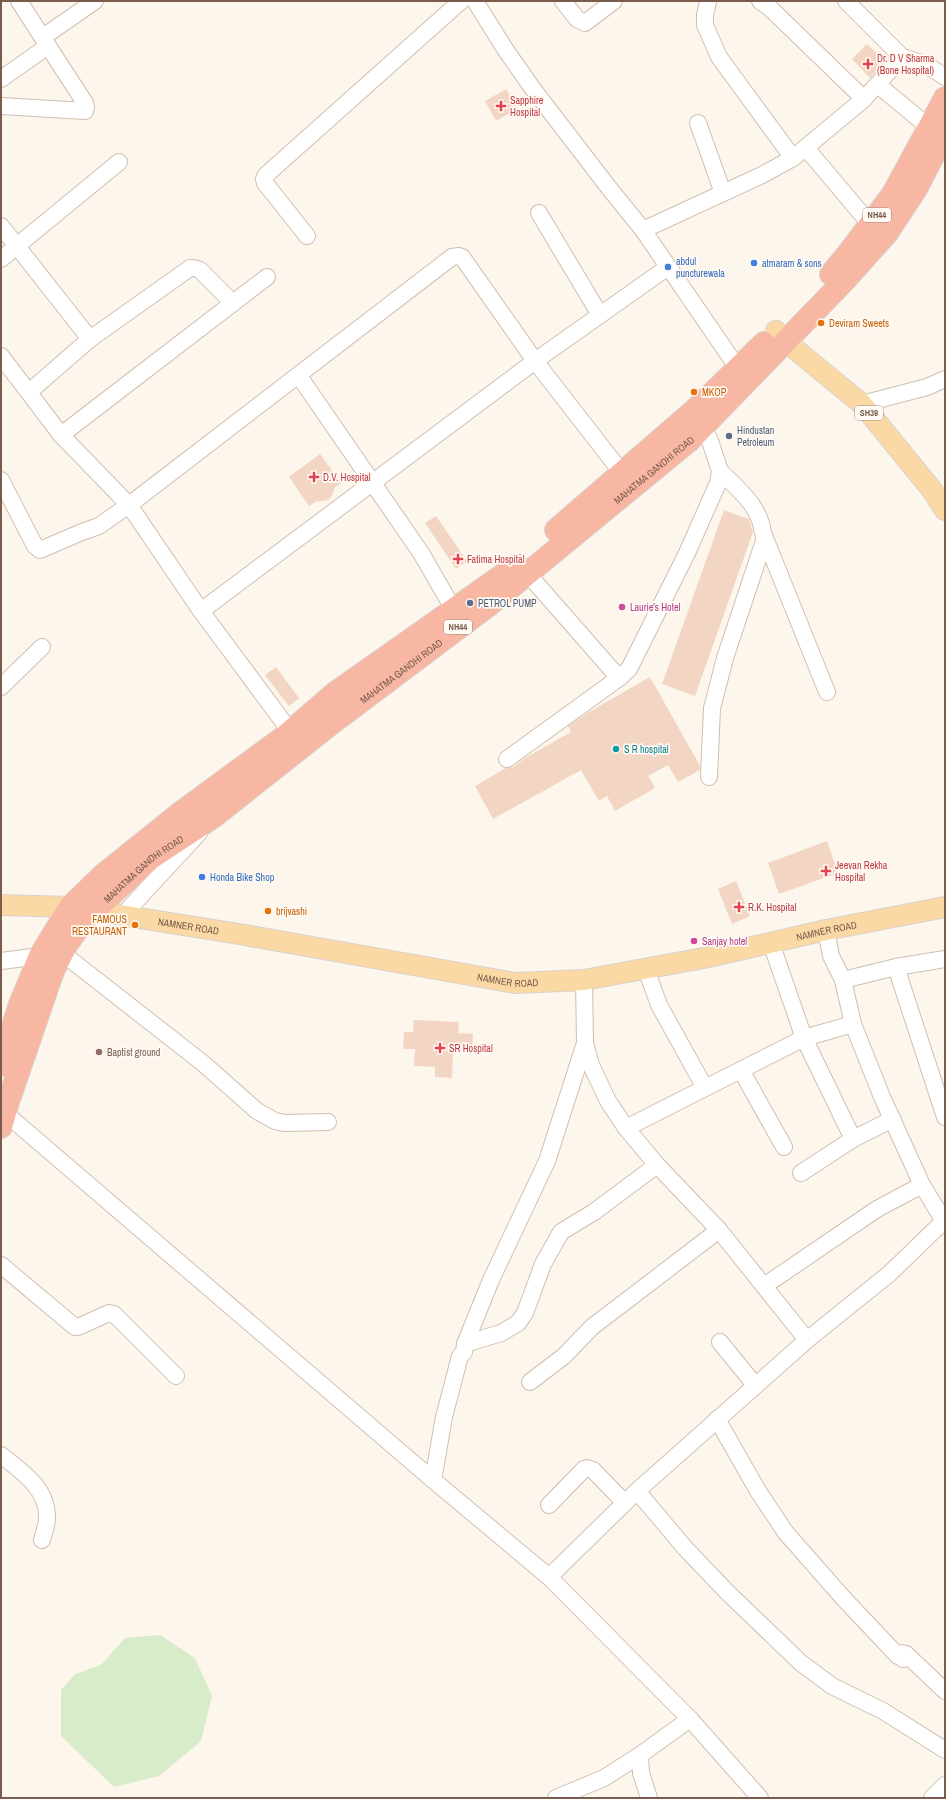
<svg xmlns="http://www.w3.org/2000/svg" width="946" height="1799" viewBox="0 0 946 1799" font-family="'Archivo Narrow',sans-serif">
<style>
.green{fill:#d8ecc9}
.building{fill:#f3d5c3}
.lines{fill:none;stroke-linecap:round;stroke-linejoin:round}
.minor-casing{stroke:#d1beb0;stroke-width:18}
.major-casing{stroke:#dad1cd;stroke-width:22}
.highway-casing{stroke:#dad1cd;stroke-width:24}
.minor{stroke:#fff;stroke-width:16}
.major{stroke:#fbd9a5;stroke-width:20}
.highway{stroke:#f7b7a3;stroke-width:22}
.health-dot{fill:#e0444e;stroke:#fffaf3;stroke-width:1.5}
.shop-dot{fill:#3f7fe0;stroke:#fffaf3;stroke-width:1.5}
.food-dot{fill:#e8710a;stroke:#fffaf3;stroke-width:1.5}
.service-dot{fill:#5c6f8a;stroke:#fffaf3;stroke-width:1.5}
.hotel-dot{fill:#d1479c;stroke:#fffaf3;stroke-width:1.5}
.culture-dot{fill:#0f9aa8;stroke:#fffaf3;stroke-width:1.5}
.education-dot{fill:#8d6e63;stroke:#fffaf3;stroke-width:1.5}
.labels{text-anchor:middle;stroke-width:3.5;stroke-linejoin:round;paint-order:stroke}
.shield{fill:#fffaf3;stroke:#a28b7f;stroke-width:1}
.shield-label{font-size:9px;font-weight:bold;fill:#7a5c4d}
.health-label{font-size:10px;fill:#be3a42;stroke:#fffaf3;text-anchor:start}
.shop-label{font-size:10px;fill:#366cbe;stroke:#fffaf3;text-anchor:start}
.food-label{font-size:10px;fill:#c56008;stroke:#fffaf3;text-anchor:start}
.service-label{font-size:10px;fill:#4e5e75;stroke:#fffaf3;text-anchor:start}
.street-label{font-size:10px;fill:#7a5c4d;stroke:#fffaf3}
.hotel-label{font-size:10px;fill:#b23c85;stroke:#fffaf3;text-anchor:start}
.culture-label{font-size:10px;fill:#0d838f;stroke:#fffaf3;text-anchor:start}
.education-label{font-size:10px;fill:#785e54;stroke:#fffaf3;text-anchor:start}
</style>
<rect width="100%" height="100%" fill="#fdf6ec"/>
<polygon class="green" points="160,1635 195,1658 212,1696 201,1741 159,1776 114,1787 61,1736 61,1690 75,1674 101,1665 125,1638"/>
<g class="building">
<polygon points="867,44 885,61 870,78 852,59"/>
<polygon points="506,89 518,109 496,121 485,101"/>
<polygon points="320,454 341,483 335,487 332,496 328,500 315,502 309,506 289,477"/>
<polygon points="724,510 749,519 753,532 695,696 662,684"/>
<polygon points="436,516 467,561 456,569 425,523"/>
<polygon points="276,667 299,698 289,706 265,675"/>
<polygon points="650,677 700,766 700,770 678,782 668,765 648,776 655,788 615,811 607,796 599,801 581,770 493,819 475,786 506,768 513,767 525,758 571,732 568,726 589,712"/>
<polygon points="827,841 838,873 779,894 768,863"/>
<polygon points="736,881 750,916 732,924 718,889"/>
<polygon points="414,1020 459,1022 458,1033 473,1034 472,1050 453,1049 452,1078 435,1077 435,1067 414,1066 415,1049 403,1049 404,1032 413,1032"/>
</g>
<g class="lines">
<defs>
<g id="minor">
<polyline points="475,1 505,49 533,89 609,188 643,230 737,367 746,376"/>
<polyline points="563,1 577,19 585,23 614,1"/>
<polyline points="708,1 705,15 705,25 719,57 793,158"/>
<polyline points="760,1 771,9 864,99"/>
<polyline points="846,1 902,57 925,64 945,77"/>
<polyline points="43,37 95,1"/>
<polyline points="1,79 48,46 19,1"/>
<polyline points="878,85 930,128"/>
<polyline points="1,106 85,111 86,107 85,103 48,46"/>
<polyline points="698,123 723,193"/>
<polyline points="806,148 870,224"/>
<polyline points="539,213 600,315"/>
<polyline points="1,226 90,339"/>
<polyline points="643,230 762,175 793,158 864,99 902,57"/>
<polyline points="307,236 265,183 264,179 266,175 461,1"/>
<polyline points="1,259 119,162"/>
<polyline points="1,356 61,435 129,505 452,257 459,256 462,257 535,361 622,473"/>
<polyline points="299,376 421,553 454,610"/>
<polyline points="29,392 90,339 190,268 194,268 200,270 233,303"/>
<polyline points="862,404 927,387 945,379"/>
<polyline points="61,435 267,277"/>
<path d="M720,471C738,489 760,506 763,533L827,692"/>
<polyline points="1,480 35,546 40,550 82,532 99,526 129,505 201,611 290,731"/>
<polyline points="527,573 619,678"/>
<polyline points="201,611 535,361 668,267"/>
<polyline points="1,687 42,647"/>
<polyline points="507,759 619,678 629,669 687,553 718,483 720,471 709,438"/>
<polyline points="709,777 712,708 716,693 725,658 765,538"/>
<polyline points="123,915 199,833"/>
<polyline points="826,930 831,956 843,980 853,1024 882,1097 922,1185 944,1221"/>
<polyline points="771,943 804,1038 853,1139"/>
<polyline points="62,953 204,1064 257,1111 275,1121 284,1123 328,1122"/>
<polyline points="1,961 40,956"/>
<polyline points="896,967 945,1117"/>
<polyline points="646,969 659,1005 705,1088"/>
<polyline points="584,980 585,1043 591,1065 608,1101 626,1128 657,1165 719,1230 807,1340"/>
<polyline points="843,980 896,967 945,959"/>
<polyline points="741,1070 784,1147"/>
<polyline points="5,1113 433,1480 549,1577 690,1719 640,1755 641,1773 649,1798"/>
<polyline points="626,1128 804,1038 853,1024"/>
<polyline points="801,1173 853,1139 893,1119"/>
<polyline points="1,1265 75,1327 78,1327 109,1313 114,1314 176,1376"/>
<polyline points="764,1286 877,1209 922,1185"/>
<polyline points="720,1342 755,1385"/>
<polyline points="465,1344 501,1333 518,1323 525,1313 543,1264 561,1232 594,1212 657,1165"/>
<polyline points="530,1382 564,1356 592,1327 719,1230"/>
<polyline points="717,1419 758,1491 786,1533 845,1600 898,1656 902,1653 903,1659 906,1654 945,1691"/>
<path d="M1,1455C21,1471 46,1487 47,1515C48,1523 44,1532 42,1540"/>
<polyline points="433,1480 444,1417 460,1356 464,1352 465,1344 491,1280 547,1161 585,1043"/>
<polyline points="637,1491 685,1548 727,1592 801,1663 832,1686 883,1711 945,1750"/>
<polyline points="549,1505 584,1469 587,1468 593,1470 624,1502"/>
<polyline points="549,1577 637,1491 807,1340 889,1274 945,1220"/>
<polyline points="690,1719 760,1798"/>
<polyline points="556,1798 604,1778 640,1755"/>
<polyline points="932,1798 945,1785"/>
</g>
<g id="major">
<polyline points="776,331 785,341 862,404 932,490 945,510"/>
<path id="s1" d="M1,905L70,907L239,934L515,983L584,980L709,957L826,930L945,907"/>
</g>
<g id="highway">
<polyline points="831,274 847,255 893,194 945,98"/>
<polyline points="556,530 697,408 764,343"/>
<polyline points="1,1065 20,1004 40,956 70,907 103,875 179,814 284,737 335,693 517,565"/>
<path id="s2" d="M1,1127L8,1102L53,971L67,944L84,920L151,858L213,817L328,726L489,605L690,440L845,280L887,233L916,189L945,133"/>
</g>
</defs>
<use href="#minor" class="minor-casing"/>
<use href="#major" class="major-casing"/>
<use href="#highway" class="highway-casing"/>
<use href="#minor" class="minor"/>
<use href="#major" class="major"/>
<use href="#highway" class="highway"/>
</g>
<g class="health-dot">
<path d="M866 58h4v4h4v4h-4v4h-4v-4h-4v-4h4z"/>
<path d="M499 100h4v4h4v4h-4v4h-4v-4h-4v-4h4z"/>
<path d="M312 471h4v4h4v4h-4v4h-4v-4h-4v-4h4z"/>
<path d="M456 553h4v4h4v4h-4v4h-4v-4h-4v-4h4z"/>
<path d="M824 865h4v4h4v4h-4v4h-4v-4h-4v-4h4z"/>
<path d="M737 901h4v4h4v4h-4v4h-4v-4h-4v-4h4z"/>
<path d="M438 1042h4v4h4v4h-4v4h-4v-4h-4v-4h4z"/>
</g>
<g class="shop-dot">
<circle cx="754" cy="263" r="4"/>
<circle cx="668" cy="267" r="4"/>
<circle cx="202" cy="877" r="4"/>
</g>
<g class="food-dot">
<circle cx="821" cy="323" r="4"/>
<circle cx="694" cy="392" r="4"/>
<circle cx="268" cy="911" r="4"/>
<circle cx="135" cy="925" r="4"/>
</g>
<g class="service-dot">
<circle cx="729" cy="436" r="4"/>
<circle cx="470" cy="603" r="4"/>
</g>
<g class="hotel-dot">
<circle cx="622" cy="607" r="4"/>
<circle cx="694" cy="941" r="4"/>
</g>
<circle class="culture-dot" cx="616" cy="749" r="4"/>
<circle class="education-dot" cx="99" cy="1052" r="4"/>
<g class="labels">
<g class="shield">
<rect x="863" y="208" width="28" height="14" rx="3"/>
<rect x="855" y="406" width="28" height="14" rx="3"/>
<rect x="444" y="620" width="28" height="14" rx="3"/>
</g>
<g class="shield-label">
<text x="877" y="218">NH44</text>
<text x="869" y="416">SH39</text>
<text x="458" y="630">NH44</text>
</g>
<g class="health-label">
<text x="877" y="62">Dr. D V Sharma<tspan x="877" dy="12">(Bone Hospital)</tspan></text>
<text x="510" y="104">Sapphire<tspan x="510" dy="12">Hospital</tspan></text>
<text x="323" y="481">D.V. Hospital</text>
<text x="467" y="563">Fatima Hospital</text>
<text x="835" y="869">Jeevan Rekha<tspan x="835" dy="12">Hospital</tspan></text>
<text x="748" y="911">R.K. Hospital</text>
<text x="449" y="1052">SR Hospital</text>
</g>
<g class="shop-label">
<text x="676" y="265">abdul<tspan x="676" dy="12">puncturewala</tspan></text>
<text x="762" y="267">atmaram &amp; sons</text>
<text x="210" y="881">Honda Bike Shop</text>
</g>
<g class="food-label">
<text x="829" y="327">Deviram Sweets</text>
<text x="702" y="396">MKOP</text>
<text x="276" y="915">brijvashi</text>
<text x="127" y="923" text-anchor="end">FAMOUS<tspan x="127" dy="12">RESTAURANT</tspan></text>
</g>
<g class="service-label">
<text x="737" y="434">Hindustan<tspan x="737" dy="12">Petroleum</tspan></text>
<text x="478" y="607">PETROL PUMP</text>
</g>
<g class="street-label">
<text dy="4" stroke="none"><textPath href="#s2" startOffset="951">MAHATMA GANDHI ROAD</textPath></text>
<text dy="4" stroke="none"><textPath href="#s2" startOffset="628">MAHATMA GANDHI ROAD</textPath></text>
<text dy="4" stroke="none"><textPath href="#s2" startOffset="303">MAHATMA GANDHI ROAD</textPath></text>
<text dy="4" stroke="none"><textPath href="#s1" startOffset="189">NAMNER ROAD</textPath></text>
<text dy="4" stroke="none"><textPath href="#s1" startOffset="837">NAMNER ROAD</textPath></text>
<text dy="4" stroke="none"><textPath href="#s1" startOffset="513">NAMNER ROAD</textPath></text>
</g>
<g class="hotel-label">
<text x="630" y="611">Laurie's Hotel</text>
<text x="702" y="945">Sanjay hotel</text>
</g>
<g class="culture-label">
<text x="624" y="753">S R hospital</text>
</g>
<g class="education-label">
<text x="107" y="1056">Baptist ground</text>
</g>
</g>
<rect width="946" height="1799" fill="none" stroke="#7a5c4d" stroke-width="4"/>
</svg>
